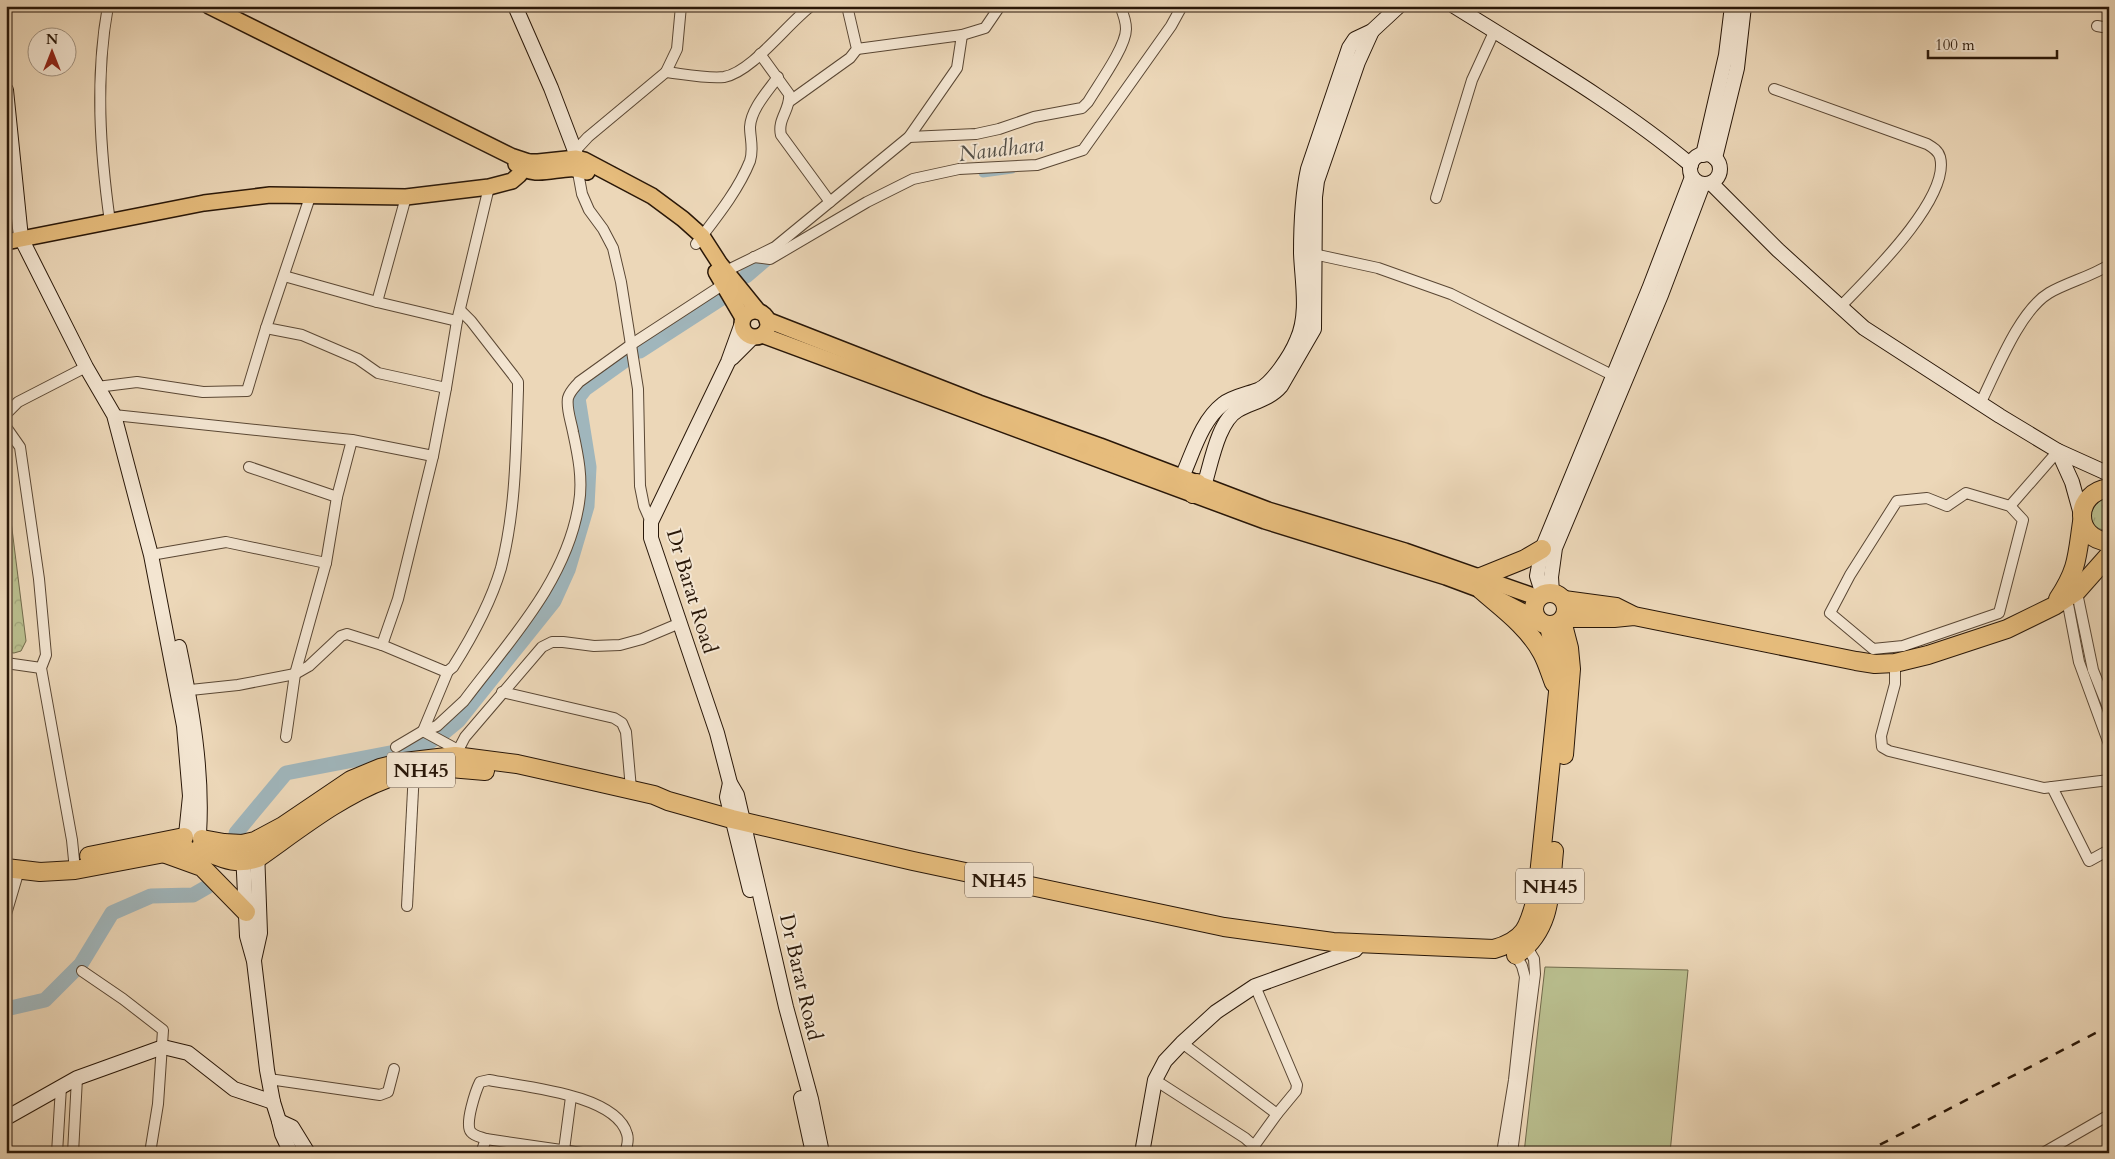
<svg xmlns="http://www.w3.org/2000/svg" width="2115" height="1159" viewBox="0 0 2115 1159" font-family="Cardo,serif">
<style>
.grass{fill:url(#grass-tufts);stroke:#716a4b}
.park{fill:url(#park-crowns);stroke:#716a4b}
.pitch{fill:#b9be8e;stroke:#716a4b}
.lines{fill:none;stroke-linecap:round;stroke-linejoin:round}
.canal{stroke:#a0b6bc;stroke-width:9}
.river{stroke:#a0b6bc;stroke-width:15}
.street-casing{stroke:#5a4734;stroke-width:12}
.secondary-casing{stroke:#291708;stroke-width:16}
.primary-casing{stroke:#291708;stroke-width:18}
.highway-casing{stroke:#291708;stroke-width:20}
.street{stroke:#f3e5d1;stroke-width:10}
.secondary{stroke:#f3e5d1;stroke-width:14}
.primary{stroke:#e6bc7c;stroke-width:15}
.highway{stroke:#e6bc7c;stroke-width:18}
.rail{stroke:#291708;stroke-width:2.5;stroke-dasharray:9 9;stroke-linecap:butt}
.labels{text-anchor:middle;stroke-width:4;stroke-linejoin:round;paint-order:stroke}
.shield{fill:#f3e5d1;stroke:#654;stroke-width:1}
.shield-label{font-size:20px;font-weight:bold;fill:#291708}
.street-label{font-size:21px;fill:#291708;stroke:#f3e5d1}
.water-label{font-size:22px;font-style:italic;fill:#534f47;stroke:#f3e5d1}
</style>
<defs>
<pattern id="grass-tufts" width="24" height="20" patternUnits="userSpaceOnUse" patternTransform="scale(1.25)"><rect width="24" height="20" fill="#b9be8e"/><path d="M3 7l-1-3M5 7V3M7 7l1-3M15 17l-1-3M17 17v-4M19 17l1-3" fill="none" stroke="#9fa379"/></pattern>
<pattern id="park-crowns" width="20" height="18" patternUnits="userSpaceOnUse" patternTransform="scale(1.25)"><rect width="20" height="18" fill="#b9be8e"/><path d="M2 6a3 3 0 1 1 6 0M12 15a3 3 0 1 1 6 0" fill="none" stroke="#9fa379"/></pattern>
</defs>
<rect width="100%" height="100%" fill="#ecd7b8"/>
<filter id="stains"><feTurbulence type="fractalNoise" baseFrequency=".004" numOctaves="4"/><feColorMatrix values="0 0 0 0 .2 0 0 0 0 .09 0 0 0 0 .02 0 0 0 .5 -.17"/></filter>
<radialGradient id="worn" r=".72"><stop offset=".6" stop-color="#630" stop-opacity="0"/><stop offset="1" stop-color="#630" stop-opacity=".3"/></radialGradient>
<path class="grass" d="M2104,498H2109V531C2085,529 2086,509 2104,498Z"/>
<polygon class="park" points="6,481 26,641 21,651 14,653 6,652"/>
<polygon class="pitch" points="1545,967 1688,970 1670,1153 1524,1153"/>
<g class="lines">
<polyline class="canal" points="983,173 1012,169"/>
<g class="river">
<polyline points="746,276 767,258"/>
<polyline points="640,351 722,298"/>
<polyline points="236,833 286,773 421,747 441,735 458,721 554,601 568,570 587,506 589,467 578,398 585,389 627,359"/>
<polyline points="6,1009 45,1000 81,964 112,913 151,896 193,895 207,887"/>
</g>
<defs>
<g id="street">
<path d="M108,6C95,77 100,151 110,222"/>
<polyline points="2097,26 2109,28"/>
<polyline points="962,35 985,28 1000,6"/>
<path d="M760,54L789,94C791,109 777,119 781,135L830,202"/>
<path d="M666,72C683,74 708,79 724,77C752,72 787,24 811,6"/>
<path d="M1774,89L1927,144C1932,147 1938,150 1940,157C1951,198 1868,278 1841,306"/>
<polyline points="790,101 850,58 857,49 847,6"/>
<path d="M909,137L976,134L999,129L1034,117L1082,108L1088,102C1098,85 1126,47 1126,29C1126,21 1123,13 1120,6"/>
<polyline points="575,151 588,137 666,72 677,49 681,6"/>
<polyline points="577,167 582,194 589,210 603,229 613,248 621,282 638,389 640,486 644,506 651,522"/>
<polyline points="1436,198 1472,80 1494,32"/>
<path d="M696,244C715,219 738,191 750,161C754,149 750,138 750,127C751,109 768,91 778,77"/>
<polyline points="1309,253 1378,268 1451,294 1614,376"/>
<polyline points="754,257 770,259 867,202 913,179 959,169 1037,165 1083,150 1171,26 1182,6"/>
<polyline points="726,271 775,247 909,137 957,68 962,35 857,49"/>
<polyline points="284,276 377,302 457,321"/>
<polyline points="377,302 406,197"/>
<polyline points="97,387 137,382 203,392 247,391 266,328"/>
<polyline points="446,388 457,321 489,187"/>
<path d="M1980,404C1996,372 2019,311 2049,293C2068,282 2090,277 2109,265"/>
<polyline points="6,414 18,402 86,367"/>
<polyline points="114,415 352,440 433,456 446,388 378,373 358,359 302,335 266,328 311,194"/>
<polyline points="6,427 20,447 39,579 46,655 41,668 72,840 75,870"/>
<polyline points="249,467 337,497"/>
<polygon points="1966,493 2010,506 2023,520 1999,613 1903,646 1873,649 1830,613 1850,575 1897,501 1927,498 1947,506"/>
<polyline points="2010,506 2058,451"/>
<polyline points="151,555 226,542 326,563"/>
<polyline points="2076,588 2093,670 2109,710"/>
<polyline points="2066,594 2079,662 2109,744"/>
<polyline points="382,645 398,599 433,456"/>
<polyline points="6,663 41,668"/>
<polyline points="1895,663 1895,684 1881,736 1882,747 1889,751 2044,788 2109,780"/>
<polyline points="448,671 423,731 458,750"/>
<path d="M181,691L238,685L295,674L309,666L341,636L347,634L382,645L444,671H448L453,667C472,637 491,602 501,568C516,510 516,449 518,390V382L513,375L471,321L460,310"/>
<polyline points="502,692 614,718 622,723 626,732 631,789"/>
<polyline points="286,737 295,674 326,563 337,497 352,440"/>
<path d="M396,747L423,731L437,726L464,701C509,641 567,581 579,503C583,479 578,455 573,432C571,421 566,408 568,398C570,391 575,387 579,382L632,344L724,284"/>
<polyline points="453,760 465,737 542,647 552,642 563,642 594,646 620,645 642,639 680,623"/>
<polyline points="2052,787 2089,861 2109,850"/>
<polyline points="407,906 414,771"/>
<polyline points="6,914 19,870"/>
<polyline points="82,971 123,999 163,1030 158,1104 150,1153"/>
<polyline points="1182,1043 1277,1114"/>
<polyline points="269,1079 380,1095 388,1092 394,1069"/>
<polyline points="1155,1080 1245,1138 1254,1146 1258,1153"/>
<polyline points="1254,1146 1277,1114 1296,1091 1297,1085 1255,986"/>
<polyline points="564,1150 571,1097"/>
<polyline points="57,1153 61,1087"/>
<polyline points="73,1153 77,1078"/>
<polyline points="481,1153 486,1139"/>
<path d="M582,1153L486,1139C481,1137 474,1136 471,1132C464,1125 476,1090 480,1082L489,1080C524,1087 616,1094 627,1134C629,1140 627,1147 625,1153"/>
<polyline points="1502,1153 1514,1080 1525,977 1522,966 1513,950"/>
<polyline points="1512,1153 1535,974 1534,959 1524,942"/>
<polyline points="2043,1153 2109,1115"/>
</g>
<g id="secondary">
<polyline points="515,6 551,88 575,151 577,167"/>
<path d="M1454,6C1534,56 1618,104 1691,165"/>
<polyline points="6,90 21,238 86,367 114,415 151,555 184,726 190,796 186,835"/>
<circle cx="1705" cy="169" r="15"/>
<polyline points="1703,155 1726,55 1732,6"/>
<polyline points="1715,158 1737,68 1744,6"/>
<polyline points="1711,183 1778,250 1864,328 2000,416 2058,451 2109,474"/>
<polyline points="741,326 728,362 651,522 651,538 717,733 730,783 737,795 786,1007 811,1099 822,1153"/>
<polyline points="732,358 753,337"/>
<polyline points="2058,451 2072,482 2082,518"/>
<path d="M1182,477C1193,453 1201,421 1223,404C1232,397 1247,394 1258,390C1272,384 1291,355 1297,340C1309,314 1302,281 1301,253C1301,225 1302,196 1308,169L1349,48L1355,39L1372,31L1399,6"/>
<path d="M1204,486C1211,464 1218,421 1238,410C1253,402 1270,399 1281,386L1314,329L1315,197L1317,181L1358,62L1372,31"/>
<polyline points="1552,593 1551,577 1555,548 1661,295 1703,184"/>
<polyline points="1543,595 1537,576 1542,549 1649,289 1692,177"/>
<path d="M179,647C192,709 203,771 199,834"/>
<polyline points="730,783 727,797 750,890"/>
<polyline points="243,852 247,936 254,961 267,1070 273,1102 279,1121 282,1134 291,1153"/>
<polyline points="254,960 260,933 257,850"/>
<polyline points="801,1098 813,1153"/>
<polyline points="6,1118 77,1078 163,1047 188,1053 234,1089 273,1102"/>
<polyline points="279,1121 292,1127 308,1153"/>
<polyline points="1142,1153 1155,1080 1165,1061 1182,1043 1216,1012 1255,986 1355,950 1361,943"/>
</g>
<g id="primary">
<polyline points="209,6 511,156 529,162 538,162 576,158 584,160 652,196 683,219 702,236 720,264 758,311"/>
<path d="M516,164C539,183 564,161 587,172"/>
<polyline points="6,242 204,203 270,195 406,197 489,187 512,181 519,175 529,162"/>
<polyline points="716,272 743,318"/>
<circle cx="755" cy="324" r="13"/>
<polyline points="767,320 979,403 1100,446 1268,510 1405,551 1539,598"/>
<polyline points="762,335 1265,521 1446,577 1481,590 1537,619"/>
</g>
<g id="highway">
<path d="M2109,488C2073,493 2073,539 2109,542"/>
<polyline points="1193,494 1197,483"/>
<polyline points="1478,578 1525,559 1542,549"/>
<path d="M1481,590C1503,609 1528,627 1542,653C1547,662 1550,673 1554,683"/>
<circle cx="1550" cy="609" r="16"/>
<path d="M2058,599C2078,569 2077,556 2082,522"/>
<polyline points="1564,600 1616,607 1632,615"/>
<polyline points="1565,618 1614,618 1634,616 1856,661 1875,664 1895,663 1928,655 2007,629 2054,606 2077,591 2109,555"/>
<polyline points="1562,621 1569,648 1571,669 1564,755"/>
<polyline points="416,771 450,768 485,771"/>
<path d="M202,839L224,843L242,844L255,841L283,826L351,780L380,768L404,762L455,756L517,764L575,777L654,795L668,801L732,819L913,861L1224,927L1333,942L1494,949C1526,940 1529,926 1537,895L1558,692L1557,662L1549,626"/>
<path d="M199,849C222,858 234,866 258,858C298,830 340,796 386,779"/>
<polyline points="166,854 202,867 246,912"/>
<polyline points="89,856 184,837"/>
<polyline points="6,868 40,872 75,870 186,849"/>
<path d="M1516,955C1552,929 1550,891 1554,851"/>
</g>
</defs>
<use href="#street" class="street-casing"/>
<use href="#secondary" class="secondary-casing"/>
<use href="#primary" class="primary-casing"/>
<use href="#highway" class="highway-casing"/>
<use href="#street" class="street"/>
<use href="#secondary" class="secondary"/>
<use href="#primary" class="primary"/>
<use href="#highway" class="highway"/>
<polyline class="rail" points="1864,1153 2109,1026"/>
</g>
<g class="labels">
<g class="shield">
<rect x="387" y="752.5" width="68" height="35" rx="4"/>
<rect x="965" y="862.5" width="68" height="35" rx="4"/>
<rect x="1516" y="868.5" width="68" height="35" rx="4"/>
</g>
<g class="shield-label">
<text x="421" y="777">NH45</text>
<text x="999" y="887">NH45</text>
<text x="1550" y="893">NH45</text>
</g>
<g class="street-label">
<text transform="translate(692 591) rotate(73)" y="7">Dr Barat Road</text>
<text transform="translate(801 977) rotate(77)" y="7">Dr Barat Road</text>
</g>
<g class="water-label">
<text transform="translate(1001 148) rotate(-7)" y="8">Naudhara</text>
</g>
</g>
<rect width="2115" height="1159" fill="none" stroke="#ecd7b8" stroke-width="25"/>
<rect x="8" y="8" width="2100" height="1144" fill="none" stroke="#291708" stroke-width="2.5"/>
<rect x="12" y="12" width="2090" height="1134" fill="none" stroke="#291708"/>
<g transform="translate(52 52)"><circle r="24" fill="#f3e5d1" stroke="#a29381"/>
<path d="M0-4L9 19L0 12L-9 19Z" fill="#8f2418"/>
<text y="-8" font-size="14" font-weight="bold" text-anchor="middle" fill="#291708">N</text>
</g>
<path d="M1928 50v8h129v-8" fill="none" stroke="#291708" stroke-width="2.5"/>
<text x="1935" y="50" font-size="15" fill="#291708" stroke="#f3e5d1" stroke-width="4" paint-order="stroke">100 m</text>
<rect width="100%" height="100%" filter="url(#stains)"/>
<rect width="100%" height="100%" fill="url(#worn)"/>
</svg>
